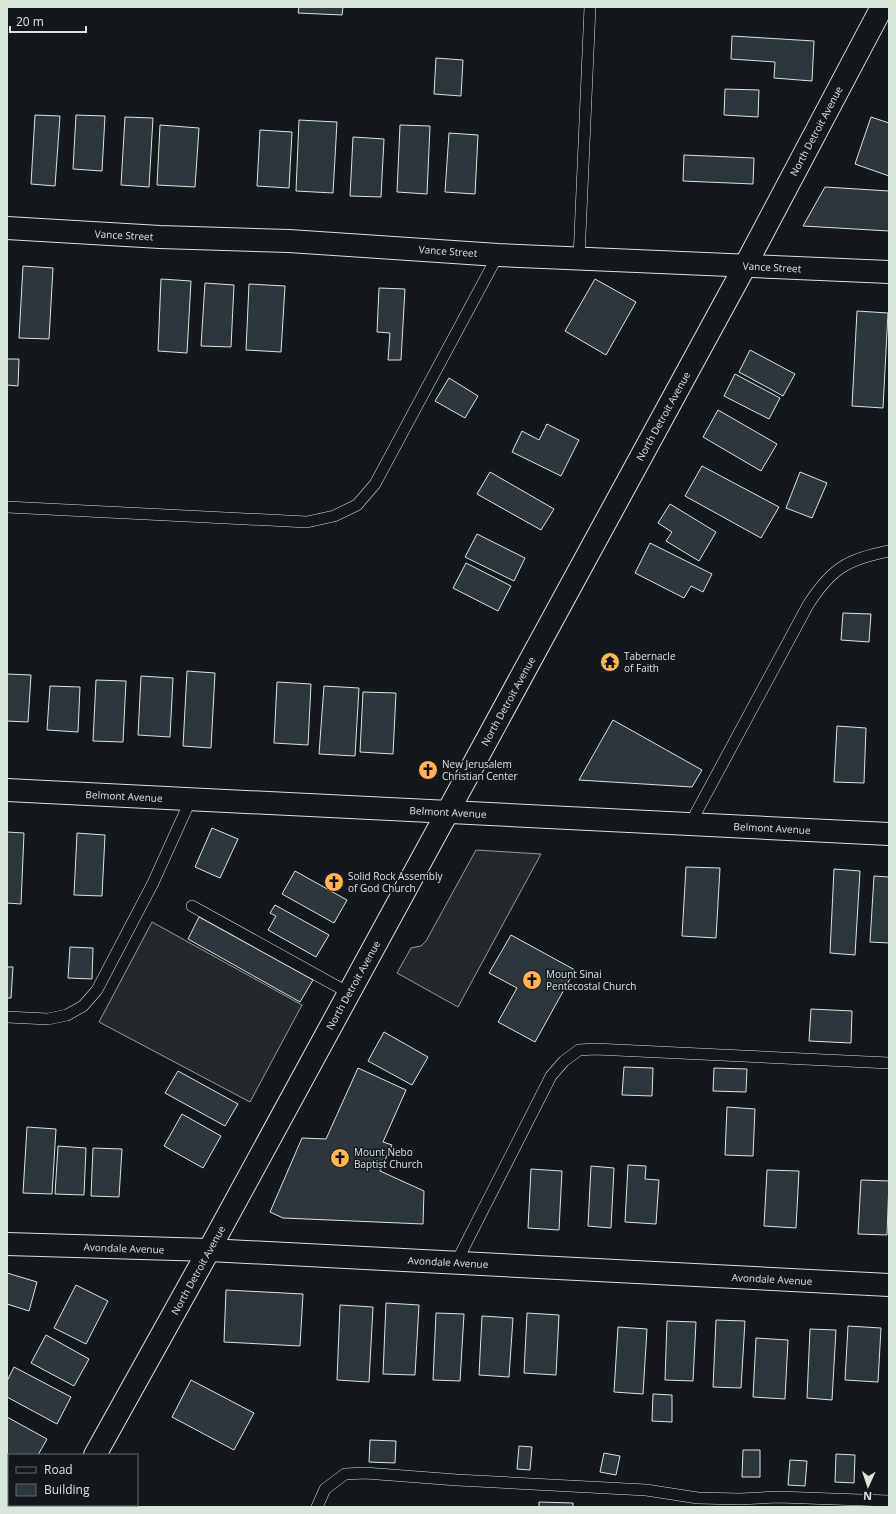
<svg xmlns="http://www.w3.org/2000/svg" width="896" height="1514" viewBox="0 0 896 1514" font-family="'Open Sans',sans-serif">
<style>
.parking{fill:#24282b;stroke:#939e99}
.building{fill:#2c363c;stroke:#d8e6dc}
.lines{fill:none;stroke-linecap:round;stroke-linejoin:round}
.lane-casing{stroke:#d8e6dc;stroke-width:12}
.street-casing{stroke:#d8e6dc;stroke-width:24}
.primary-casing{stroke:#d8e6dc;stroke-width:24}
.lane{stroke:#14181c;stroke-width:11}
.street{stroke:#14181c;stroke-width:22}
.primary{stroke:#14181c;stroke-width:22}
.labels{text-anchor:middle;stroke-width:3;stroke-linejoin:round;paint-order:stroke}
.street-label{font-size:10px;fill:#d8e6dc;stroke:#14181c}
.poi-label{font-size:10px;fill:#d8e6dc;stroke:#14181c;text-anchor:start}
</style>
<rect width="100%" height="100%" fill="#14181c"/>
<g class="parking">
<polygon points="476,850 541,854 458,1007 397,973 411,948 421,946 426,941"/>
<polygon points="152,922 302,1005 250,1102 99,1022"/>
</g>
<g class="building">
<polygon points="299,7 343,7 342,15 298,13"/>
<polygon points="732,36 814,41 812,81 774,78 775,62 731,59"/>
<polygon points="436,58 463,60 461,96 434,94"/>
<polygon points="725,89 759,90 758,117 724,115"/>
<polygon points="35,115 60,116 55,186 31,184"/>
<polygon points="76,115 105,116 102,171 73,169"/>
<polygon points="125,117 153,118 149,187 121,185"/>
<polygon points="871,117 889,123 889,176 855,164"/>
<polygon points="299,120 337,122 333,193 296,191"/>
<polygon points="160,125 199,128 195,187 157,185"/>
<polygon points="400,125 430,126 427,194 397,192"/>
<polygon points="260,130 292,132 289,188 257,186"/>
<polygon points="449,133 478,135 475,194 445,192"/>
<polygon points="353,137 384,139 381,197 350,196"/>
<polygon points="684,155 754,158 753,184 683,181"/>
<polygon points="825,187 889,191 889,231 803,226"/>
<polygon points="23,266 53,268 49,339 19,338"/>
<polygon points="161,279 191,281 187,353 158,351"/>
<polygon points="595,279 636,302 606,355 565,331"/>
<polygon points="205,283 234,285 231,347 201,346"/>
<polygon points="249,284 285,286 281,352 246,350"/>
<polygon points="379,288 405,289 401,360 388,360 390,333 377,332"/>
<polygon points="857,311 888,313 883,408 852,406"/>
<polygon points="750,350 795,374 783,396 739,372"/>
<polygon points="7,359 19,359 18,386 7,385"/>
<polygon points="735,374 780,398 769,419 724,396"/>
<polygon points="449,378 478,396 465,418 435,401"/>
<polygon points="718,410 777,444 761,471 703,437"/>
<polygon points="547,424 579,440 561,476 512,452 522,431 539,440"/>
<polygon points="702,466 779,507 761,538 685,496"/>
<polygon points="490,472 554,509 541,530 477,494"/>
<polygon points="800,472 827,483 812,518 786,508"/>
<polygon points="670,504 716,532 699,561 666,541 672,532 658,523"/>
<polygon points="477,534 525,558 514,581 465,557"/>
<polygon points="650,543 712,574 703,592 691,586 684,598 635,573"/>
<polygon points="466,563 511,586 498,611 453,588"/>
<polygon points="843,613 871,614 869,642 841,640"/>
<polygon points="187,671 215,673 211,748 183,746"/>
<polygon points="7,674 31,675 28,722 7,721"/>
<polygon points="141,676 173,678 170,737 138,735"/>
<polygon points="96,680 126,681 123,742 93,741"/>
<polygon points="277,682 311,684 308,745 274,743"/>
<polygon points="50,686 80,687 78,732 47,730"/>
<polygon points="324,686 359,688 355,756 319,754"/>
<polygon points="363,692 396,693 393,754 360,752"/>
<polygon points="613,720 702,770 692,787 579,780"/>
<polygon points="837,726 866,728 864,783 834,782"/>
<polygon points="212,828 238,839 220,878 195,867"/>
<polygon points="7,832 24,833 21,904 7,903"/>
<polygon points="77,833 105,835 102,896 74,895"/>
<polygon points="686,867 720,868 716,938 682,936"/>
<polygon points="834,869 860,871 855,955 830,953"/>
<polygon points="295,871 347,900 334,923 282,894"/>
<polygon points="874,876 889,877 889,943 870,942"/>
<polygon points="275,905 329,935 316,957 268,930 276,916 270,913"/>
<polygon points="199,917 313,980 300,1002 188,939"/>
<polygon points="511,935 575,970 535,1042 498,1022 517,988 489,973"/>
<polygon points="70,947 93,948 92,979 68,978"/>
<polygon points="7,967 13,967 11,998 7,998"/>
<polygon points="811,1009 852,1011 851,1043 809,1041"/>
<polygon points="384,1032 428,1057 412,1085 368,1061"/>
<polygon points="624,1067 653,1068 652,1096 622,1095"/>
<polygon points="358,1068 406,1090 383,1142 392,1145 380,1171 424,1191 423,1224 283,1218 270,1212 302,1138 326,1139"/>
<polygon points="714,1068 747,1069 746,1092 713,1091"/>
<polygon points="178,1071 238,1104 225,1126 165,1093"/>
<polygon points="727,1107 755,1109 753,1156 725,1155"/>
<polygon points="182,1114 221,1136 203,1168 164,1146"/>
<polygon points="27,1127 56,1129 52,1194 23,1193"/>
<polygon points="58,1146 86,1148 84,1195 55,1194"/>
<polygon points="93,1148 122,1149 119,1197 91,1196"/>
<polygon points="628,1165 646,1166 645,1179 659,1180 656,1224 625,1222"/>
<polygon points="591,1166 614,1168 611,1228 588,1226"/>
<polygon points="531,1169 562,1171 559,1230 528,1228"/>
<polygon points="767,1170 799,1171 796,1228 764,1226"/>
<polygon points="861,1180 889,1181 887,1235 858,1234"/>
<polygon points="7,1273 37,1282 29,1311 7,1304"/>
<polygon points="76,1285 108,1301 86,1344 54,1328"/>
<polygon points="226,1290 303,1294 300,1346 224,1342"/>
<polygon points="386,1303 419,1305 415,1375 383,1374"/>
<polygon points="340,1305 373,1307 369,1382 337,1380"/>
<polygon points="436,1313 464,1314 460,1381 433,1380"/>
<polygon points="527,1313 559,1315 556,1375 524,1373"/>
<polygon points="482,1316 513,1318 509,1377 479,1375"/>
<polygon points="716,1320 745,1321 741,1388 713,1387"/>
<polygon points="667,1321 696,1322 693,1381 665,1380"/>
<polygon points="848,1326 881,1328 878,1382 845,1380"/>
<polygon points="618,1327 647,1329 643,1394 614,1392"/>
<polygon points="810,1329 836,1330 832,1400 807,1398"/>
<polygon points="46,1335 89,1359 74,1386 31,1363"/>
<polygon points="756,1338 788,1340 785,1399 753,1397"/>
<polygon points="14,1367 71,1397 57,1424 7,1397 7,1381"/>
<polygon points="191,1380 254,1413 234,1450 172,1417"/>
<polygon points="653,1394 672,1395 672,1422 652,1421"/>
<polygon points="7,1417 47,1439 38,1455 9,1455 7,1454"/>
<polygon points="370,1440 396,1441 395,1463 369,1462"/>
<polygon points="519,1446 532,1447 530,1470 517,1469"/>
<polygon points="743,1450 760,1450 760,1477 742,1477"/>
<polygon points="604,1453 620,1456 616,1475 600,1472"/>
<polygon points="836,1454 855,1455 854,1483 835,1482"/>
<polygon points="790,1460 807,1461 805,1486 788,1485"/>
<polygon points="539,1502 573,1503 573,1507 539,1507"/>
</g>
<g class="lines">
<defs>
<g id="lane">
<polyline points="579,258 590,7"/>
<polyline points="7,507 307,522 334,516 357,505 375,484 498,255"/>
<path d="M690,824L808,605C831,569 847,559 889,551"/>
<polyline points="192,906 349,993"/>
<polyline points="7,1017 48,1019 67,1015 83,1006 97,990 153,883 191,799"/>
<polyline points="456,1263 551,1076 564,1061 579,1050 595,1049 889,1063"/>
<polyline points="317,1507 325,1489 345,1474 365,1473 457,1480 646,1490 698,1498 740,1499 778,1497 889,1501"/>
</g>
<g id="street">
<polyline points="7,228 160,237 289,241 498,255 889,272"/>
<polyline points="7,790 889,834"/>
<polyline points="7,1244 209,1250 889,1285"/>
</g>
<g id="primary">
<polyline points="95,1455 209,1250 745,266 882,7"/>
<polyline points="66,1507 67,1505"/>
</g>
</defs>
<use href="#lane" class="lane-casing"/>
<use href="#street" class="street-casing"/>
<use href="#primary" class="primary-casing"/>
<use href="#lane" class="lane"/>
<use href="#street" class="street"/>
<use href="#primary" class="primary"/>
</g>
<defs>
<symbol id="temple-disc" viewBox="-11 -11 22 22"><circle r="9.5" fill="#ffb74d" stroke="#14181c"/><path d="M0-6L5-2H3V0L6.5 2.5H4V6H1.5V3h-3V6H-4V2.5H-6.5L-3 0V-2H-5Z" fill="#111"/></symbol>
<symbol id="church-disc" viewBox="-11 -11 22 22"><circle r="9.5" fill="#ffb74d" stroke="#14181c"/><path d="M-1.2-6h2.4v3.5h3.3v2.4h-3.3V6h-2.4V-.1h-3.3v-2.4h3.3Z" fill="#111"/></symbol>
</defs>
<g fill-rule="evenodd">
<use href="#temple-disc" x="599" y="651" width="22" height="22"/>
<use href="#church-disc" x="417" y="759" width="22" height="22"/>
<use href="#church-disc" x="323" y="871" width="22" height="22"/>
<use href="#church-disc" x="521" y="969" width="22" height="22"/>
<use href="#church-disc" x="329" y="1147" width="22" height="22"/>
</g>
<g class="labels">
<g class="street-label">
<text transform="translate(816 131) rotate(-62)" y="4">North Detroit Avenue</text>
<text transform="translate(124 235) rotate(3)" y="4">Vance Street</text>
<text transform="translate(448 251) rotate(4)" y="4">Vance Street</text>
<text transform="translate(772 267) rotate(3)" y="4">Vance Street</text>
<text transform="translate(663 416) rotate(-61)" y="4">North Detroit Avenue</text>
<text transform="translate(508 701) rotate(-61)" y="4">North Detroit Avenue</text>
<text transform="translate(124 796) rotate(3)" y="4">Belmont Avenue</text>
<text transform="translate(448 812) rotate(3)" y="4">Belmont Avenue</text>
<text transform="translate(772 828) rotate(3)" y="4">Belmont Avenue</text>
<text transform="translate(353 985) rotate(-61)" y="4">North Detroit Avenue</text>
<text transform="translate(124 1248) rotate(2)" y="4">Avondale Avenue</text>
<text transform="translate(448 1262) rotate(3)" y="4">Avondale Avenue</text>
<text transform="translate(198 1270) rotate(-61)" y="4">North Detroit Avenue</text>
<text transform="translate(772 1279) rotate(3)" y="4">Avondale Avenue</text>
</g>
<g class="poi-label">
<text x="624" y="660">Tabernacle<tspan x="624" dy="12">of Faith</tspan></text>
<text x="442" y="768">New Jerusalem<tspan x="442" dy="12">Christian Center</tspan></text>
<text x="348" y="880">Solid Rock Assembly<tspan x="348" dy="12">of God Church</tspan></text>
<text x="546" y="978">Mount Sinai<tspan x="546" dy="12">Pentecostal Church</tspan></text>
<text x="354" y="1156">Mount Nebo<tspan x="354" dy="12">Baptist Church</tspan></text>
</g>
</g>
<rect width="896" height="1514" fill="none" stroke="#d8e6dc" stroke-width="16"/>
<rect x="8" y="1454" width="130" height="52" fill="#14181c" stroke="#626a69"/>
<rect x="16" y="1467" width="20" height="6" fill="#14181c" stroke="#626a69"/>
<text x="44" y="1474" font-size="12" fill="#d8e6dc">Road</text>
<rect x="16" y="1484" width="20" height="12" fill="#2c363c" stroke="#626a69"/>
<text x="44" y="1494" font-size="12" fill="#d8e6dc">Building</text>
<g transform="translate(868 1486) rotate(183)" stroke="#14181c" stroke-width="3" paint-order="stroke">
<path d="M0-3L7 15L0 10L-7 15Z" fill="#d8e6dc"/>
<text y="-6" font-size="11" font-weight="bold" text-anchor="middle" fill="#d8e6dc">N</text>
</g>
<path d="M10 26v6h76v-6" fill="none" stroke="#d8e6dc" stroke-width="2"/>
<text x="16" y="26" font-size="12" fill="#d8e6dc" stroke="#14181c" stroke-width="3" paint-order="stroke">20 m</text>
</svg>
